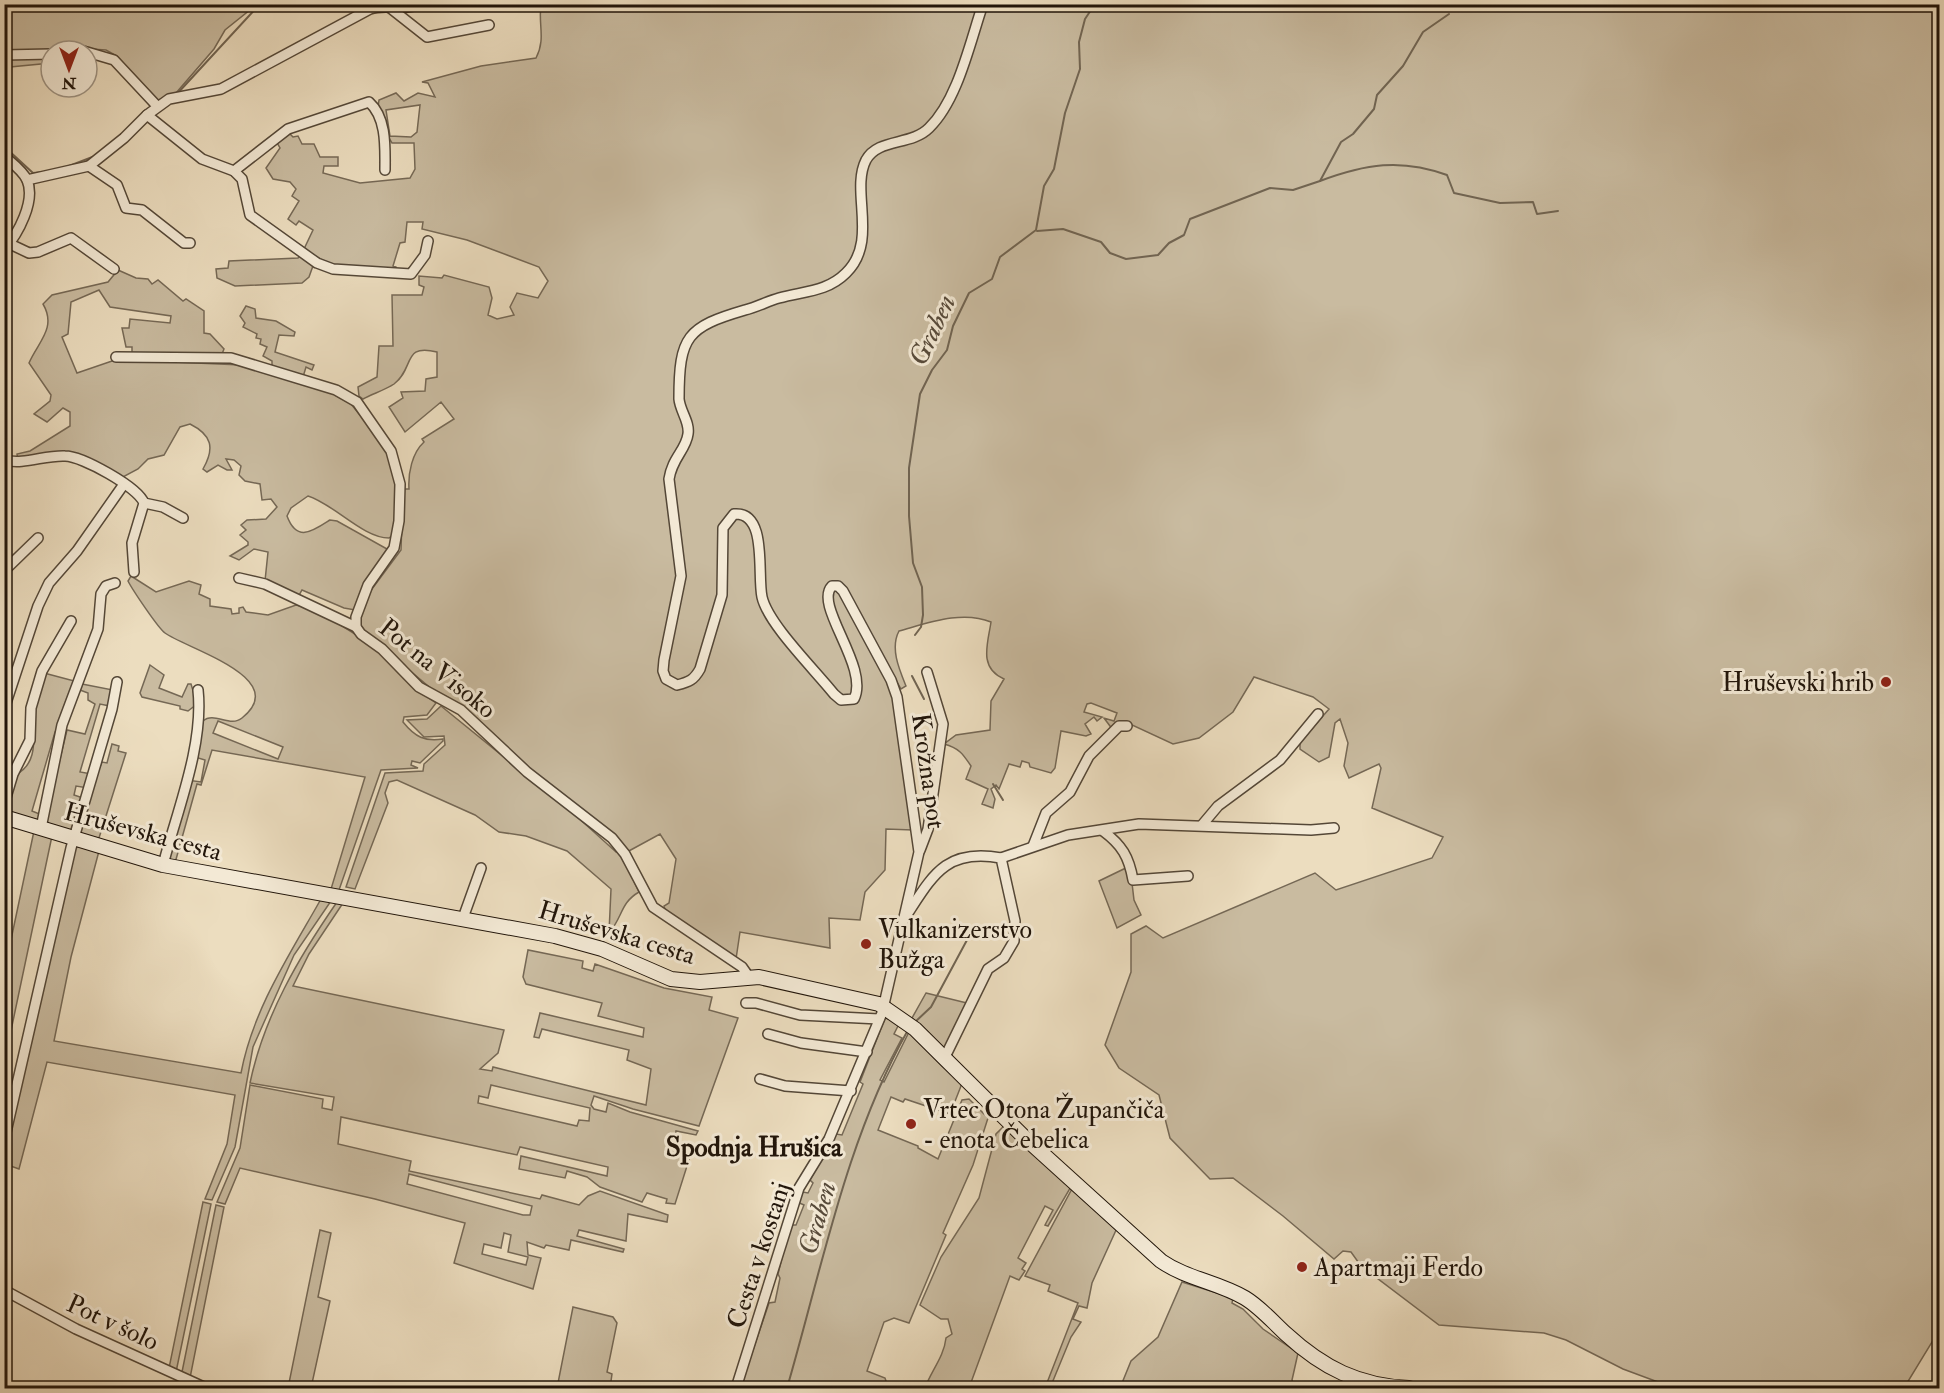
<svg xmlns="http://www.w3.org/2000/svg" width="1944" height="1393" viewBox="0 0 1944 1393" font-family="'IM FELL Double Pica',serif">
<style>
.green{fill:#c9bba0;stroke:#756855;stroke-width:1.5;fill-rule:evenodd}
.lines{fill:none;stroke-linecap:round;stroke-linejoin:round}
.stream{stroke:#716451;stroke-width:2}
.street-casing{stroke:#544737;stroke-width:12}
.secondary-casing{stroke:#21150a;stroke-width:16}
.street{stroke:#f3e9d5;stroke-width:9}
.secondary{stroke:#f3e9d5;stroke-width:14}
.poi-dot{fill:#8f2418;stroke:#f3e9d5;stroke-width:2}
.labels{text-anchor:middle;stroke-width:6;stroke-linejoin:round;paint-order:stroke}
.street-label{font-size:26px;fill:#21150a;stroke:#f3e9d5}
.poi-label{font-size:26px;fill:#21150a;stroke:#f3e9d5;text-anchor:start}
.water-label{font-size:27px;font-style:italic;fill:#574a3a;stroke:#f3e9d5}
.neighbourhood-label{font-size:27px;font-weight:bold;fill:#21150a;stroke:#f3e9d5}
</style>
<rect width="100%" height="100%" fill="#ecddbf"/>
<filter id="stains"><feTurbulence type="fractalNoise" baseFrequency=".00333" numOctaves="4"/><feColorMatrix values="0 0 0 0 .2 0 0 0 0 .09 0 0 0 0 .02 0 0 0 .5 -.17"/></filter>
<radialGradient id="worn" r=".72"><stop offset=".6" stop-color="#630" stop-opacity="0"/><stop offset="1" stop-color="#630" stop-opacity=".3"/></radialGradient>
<g class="green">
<polygon points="5,5 256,5 225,30 214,49 176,93 156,101 117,56 106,50 74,48 5,52"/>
<path d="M541,5H1939L1940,1338L1935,1337L1904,1388H1674L1623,1369L1566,1340L1544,1333L1439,1325L1361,1266L1351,1252L1343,1251L1334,1259L1283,1216L1233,1178L1210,1179L1170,1138L1159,1095L1119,1068L1105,1045L1131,972V934L1146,926L1163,938L1315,873L1336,890L1432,858L1443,837L1372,808L1381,768L1379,764L1349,778L1344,766L1348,743L1340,719L1335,723L1329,757L1319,762L1300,749V742L1329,709L1313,697L1254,677L1233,712L1199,738L1173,744L1128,723L1113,730L1104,718L1114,721L1117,713L1091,703L1087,704L1084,712L1102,717L1097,721L1094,717L1085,724L1091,734L1086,736L1061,731L1055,768L1051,773L1030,767L1029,763L1022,761L1020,767L1009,764L999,789L996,785L991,789L995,799L993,808L982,804L988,789L966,779L971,766C963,754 959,748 944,744L956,735L990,730L991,701L1004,679C978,668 988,643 991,622C962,610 928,623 899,631C890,648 899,669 906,686L901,689L888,666L893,688L913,830L886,829L885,870L865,892L860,920L829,918L830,948L740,932L736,959L666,914L664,906L669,903L676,859L660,834L627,852L367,635L358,625L366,597L401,550L403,489H409C408,473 412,453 424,442L422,439L454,419L441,402L405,432L389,407L403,398L401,392L425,391L426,379L437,377V352C402,343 415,368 394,384C385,390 372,394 363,399L359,396L358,387L377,377L379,346H393L392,295H422L424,287L419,285V276L442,278L444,275L489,287L492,298L488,315L497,319L514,315L510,307L517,293L538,298L548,281L539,267L467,240L422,229L423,222H407L405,242L400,243L393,266L396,267V271C362,270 331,270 304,249L313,230L299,221L296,225L288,219L299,201L292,196L296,189L290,182L273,179L266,168L280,148L276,141L289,133L293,137L298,136L302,144H314L320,157H338V166H324L323,173L360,183L410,178L415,169L414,143H392C384,132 386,119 378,107L379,100L396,93L404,101L418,93L435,97L428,83L422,82L481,66L536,58C546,39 538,24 541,5ZM420,105L417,132L411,137L390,136L386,110Z"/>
<polygon points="51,56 51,63 10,67 5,72 4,57"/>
<polygon points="302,254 314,263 309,277 302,283 235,286 217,278 216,269 228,268 229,261 298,258"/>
<path d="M118,270L136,278L148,279L152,284L158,280L183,301L186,299L204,311V333L210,334L224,349L222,354H132V347H126L122,328H129L130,319L170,323L171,316L110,307L99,290L71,302L68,334L62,337L77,373L112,361L126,360L242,365L328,391L351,404L387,448L397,486L394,534L389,538C363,538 334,504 308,496L291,508L287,516C297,543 313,531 330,520L337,521L387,549V555L355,610L344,608L302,590L298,597L265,581L268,552L254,549L239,560L230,556L248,545V542L240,535L246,530L241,525L247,520L266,519L277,507L271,499L262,500L260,484L245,481L239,475L241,466L234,460L226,459L232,470H227L218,465L207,472L203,469C215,448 212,435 190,424L180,427L164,455L148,459L138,469L123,477L79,456L18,460L17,454L30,451L70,426V412L63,408L47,422L34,414L50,401L51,395L29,363C38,342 57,328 43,304L52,295L108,282Z"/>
<polygon points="246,306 255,309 256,318 276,321 295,332 294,336 279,335 275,352 314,365 312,370 306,367 303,377 272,367 272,361 263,356 267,347 260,344 261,339 256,338 257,334 243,327 245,323 240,316"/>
<path d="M131,576L156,592L189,581L201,585L199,594L210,599V606L231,609L232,614L239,613V608L243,607L246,612L268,615L296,605L309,608L333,620L380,650L417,690L436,703L427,715L404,717L403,722C415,737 425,742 443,739V741L420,763L412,761L411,765L418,768L381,770L339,890L331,889L365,777L212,750L201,785L197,784L175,863L169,861L168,855L187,780L201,782L205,760L195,757L203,721C214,711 230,728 242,718C292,678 187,649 165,633C158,628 132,589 128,581ZM218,721L283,747L278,759L213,733Z"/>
<polygon points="150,665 164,675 159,688 182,697 188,684 191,684 197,704 188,711 180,709 180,706 142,697 140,693"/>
<path d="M44,673L78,682L61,733L55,732L32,811L42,815L37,822L6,812V807L15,775C41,763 32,732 34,710C35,698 41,685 44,673Z"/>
<polygon points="82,684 113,690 110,706 100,704 80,772 92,774 88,788 76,786 74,795 83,798 73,830 69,833 47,825 45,821 67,730 85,734 95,704 88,700 88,693 80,690"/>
<path d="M441,706L573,813L616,852L620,851L639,892C620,903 623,917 609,933L611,889L567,851L526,836L499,832L475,815L397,780L389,782L385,793L388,803L355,889L346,887L385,773L423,771L424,764L445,745L444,736L424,737L407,720L427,719Z"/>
<polygon points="112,744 119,746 118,751 126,753 98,841 78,835 98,766 100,767 102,762 107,763"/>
<polygon points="34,831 52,836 5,1059 5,968"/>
<path d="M79,845L99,851L71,957L54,1041L241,1073C253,1009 290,954 321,899L331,901L294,955L253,1047L235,1147L212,1200L205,1199L227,1144L235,1095L47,1062L19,1169L5,1164V1153L75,847Z"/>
<polygon points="1130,866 1134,900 1141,915 1117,928 1099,881"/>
<path d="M337,902L343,903L309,954L293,986L504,1030L498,1053L480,1069L492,1071L493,1067L646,1105L651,1069L627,1060L629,1050L542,1029L539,1038L534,1037L540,1013L643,1037L644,1028L598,1016L602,1003L526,984L523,977L528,950L583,961L582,968L593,971L595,964L664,988L712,997L709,1010L738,1018L699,1126L633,1109L594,1096L591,1105L594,1109L606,1112L608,1103L630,1112L698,1131L696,1135L676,1131L674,1143L693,1147L675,1204L666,1203L667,1199L647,1193L642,1202L600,1187L587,1177L567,1171L565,1178L519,1169L521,1156L607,1176L608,1167L520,1147L517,1155L341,1117L338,1144L411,1161L409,1171L540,1199L542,1195L579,1205L588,1196L600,1191L668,1215L667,1222L628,1214L626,1241L579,1230L577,1236L624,1249L623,1252L571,1240L569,1250L546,1245L544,1248L527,1242L528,1255L541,1258L533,1289L454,1263L465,1223L375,1199L240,1168L225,1204L217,1202L240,1148L250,1085L323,1099L322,1108L332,1110L334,1097L250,1083C264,1016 299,957 337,902ZM491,1085L590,1108L589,1121L579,1120L577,1126L478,1103L479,1096L488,1098ZM409,1174L532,1206L530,1215H523L407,1184ZM504,1233L511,1235L508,1252L528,1257L526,1265L482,1254L484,1244L501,1248Z"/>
<polygon points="926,993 971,1004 944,1050 912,1018"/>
<polygon points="885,1018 900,1022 894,1034 902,1038 880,1080 884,1082 909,1032 942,1066 960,1080 961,1086 950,1114 905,1099 903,1102 891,1097 878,1130 918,1146 918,1148 938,1159 962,1100 969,1099 988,1118 973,1165 943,1233 946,1235 909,1323 894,1318 884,1322 867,1371 885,1378 887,1384 866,1388 740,1388 769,1303 775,1302 780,1278 778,1274 790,1225 796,1225 804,1205 797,1202 803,1192 808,1193 813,1183 810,1180 836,1134 842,1135 863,1084 860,1082"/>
<path d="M1003,1127L1072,1185L1048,1226L1045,1225L1053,1210L1045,1206L1018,1258L1026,1263L1022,1269L1025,1271L1019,1280L1010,1276L969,1388H925C931,1371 944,1357 946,1338L952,1334L948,1319H941L920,1305L941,1257L979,1198L996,1134Z"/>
<polygon points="1073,1187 1117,1228 1092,1283 1087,1308 1079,1306 1073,1319 1081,1322 1071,1337 1050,1388 1045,1388 1078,1303 1048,1291 1050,1285 1025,1276"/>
<polygon points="203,1202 211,1204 176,1372 169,1368"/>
<polygon points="216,1205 224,1207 190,1378 182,1372"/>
<polygon points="320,1230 331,1233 318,1297 330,1301 311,1388 288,1388"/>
<polygon points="1182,1282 1233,1298 1232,1303 1243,1309 1263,1329 1298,1353 1292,1380 1295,1387 1301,1388 1120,1388 1131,1361 1158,1337"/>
<polygon points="573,1307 613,1317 617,1323 607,1372 612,1374 610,1388 557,1388"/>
</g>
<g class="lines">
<g class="stream">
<polyline points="176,95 260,4"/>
<polyline points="8,150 33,173 43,172"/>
<polyline points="69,166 95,156"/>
<path d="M1320,181C1365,164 1401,158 1447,175L1454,193L1500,203L1533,202L1537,214L1558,211"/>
<polyline points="1037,231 1063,229 1101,242 1110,253 1126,259 1158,255 1169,243 1184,235 1190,219 1270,188 1293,190 1320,181 1341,142 1353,134 1374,109 1377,95 1403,66 1423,32 1449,14"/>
<polyline points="915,635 921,627 923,615 922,587 913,563 909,516 909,468 920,394 932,370 947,350 953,326 969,293 992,279 1000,257 1036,230 1044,186 1054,169 1065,113 1080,69 1079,42 1085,19 1095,4"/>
<polyline points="912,676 924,699"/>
<polyline points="993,784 1003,800"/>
<polyline points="914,1023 931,1007 967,940"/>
<path d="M787,1388C822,1268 846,1140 908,1030"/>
</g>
<defs>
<g id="street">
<polyline points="389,7 427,37 489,25"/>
<polyline points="68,51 84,51"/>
<polyline points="87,52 114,60 157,106"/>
<polyline points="4,55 51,54"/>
<path d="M147,115L169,99L221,89L370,9C387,3 402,12 419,4"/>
<path d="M4,156C12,163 23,171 27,180C36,201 18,234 4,250"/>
<polyline points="89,166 117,185 126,208 142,210 184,243 190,243"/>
<path d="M234,171L288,129L369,102C387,118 385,148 385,170"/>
<polyline points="27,180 89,166 124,138 147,115 202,159 234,171 242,179 250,215 317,263 333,269 411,274 425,255 428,241"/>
<polyline points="10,244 29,253 38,252 71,238 114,269"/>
<polyline points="116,357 231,358 336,390 357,402 391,451 400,484 399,521 394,548 368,585 356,617 356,627 361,634 382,649 419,687 461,710 527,772 612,838 625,854 653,907 742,967 749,977"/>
<path d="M4,460C25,465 44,455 65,456C82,456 138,487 144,503L132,543L134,572"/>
<polyline points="144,503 163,507 183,518"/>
<polyline points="4,571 38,538"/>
<polyline points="239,578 265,584 356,627"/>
<polyline points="4,709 38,606 49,583 77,551 124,484"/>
<polyline points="4,804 13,774 30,740 31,708 42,671 71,621"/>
<polyline points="1202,825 1218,806 1280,760 1318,714"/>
<polyline points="41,828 62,725 98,629 101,594 106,586 115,583"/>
<path d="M1103,831C1122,845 1129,857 1133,880L1188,876"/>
<polyline points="1033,846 1046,813 1070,792 1089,756 1119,726 1127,726"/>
<polyline points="920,850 928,829 943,724 927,672"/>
<polyline points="1001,858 1068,835 1139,824 1311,830 1334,828"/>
<path d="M163,865C177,811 204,745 198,690"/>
<path d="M906,916C933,875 946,848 1001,858L1015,921L1014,941L1004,958L988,969L944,1059"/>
<polyline points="463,918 481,868"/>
<polyline points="746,1003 756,1003 800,1015 879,1019"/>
<polyline points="768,1034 801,1043 867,1052"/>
<polyline points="760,1079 785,1086 851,1091"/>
<polyline points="4,1141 71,848 112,709 117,682"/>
<polyline points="4,1290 76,1329 206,1388"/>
<path d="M736,1388L799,1188L829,1139L882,1013L919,852L897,697L891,680L843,591L838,586H832C813,605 870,667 854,699L841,700L834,694C815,670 768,624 762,597C757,574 768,511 734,514L723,528L722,595L700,669C694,680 689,682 677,685L666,679L663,671L664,660L681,576L669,479C672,458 686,450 688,434C690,422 680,411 679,399C679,336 687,327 745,310C757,307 768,301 779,298C804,291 827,292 846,273C879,241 850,191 866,160C878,138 911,146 929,128C958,100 970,42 983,4"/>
</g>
<path id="secondary" d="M4,817L163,865L555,936L602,949L671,979L700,982L759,977L879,1004L915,1029L1023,1136L1161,1261C1187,1279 1218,1282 1245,1298C1260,1307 1273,1322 1286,1334C1323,1368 1359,1386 1409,1388"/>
</defs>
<use href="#street" class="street-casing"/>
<use href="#secondary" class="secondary-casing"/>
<use href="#street" class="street"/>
<use href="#secondary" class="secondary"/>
</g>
<g class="poi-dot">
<circle cx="1886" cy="682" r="6"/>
<circle cx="866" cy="944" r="6"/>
<circle cx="911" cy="1124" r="6"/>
<circle cx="1302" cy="1267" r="6"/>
</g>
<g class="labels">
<g class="street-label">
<text transform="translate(438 668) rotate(39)" y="9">Pot na Visoko</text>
<text transform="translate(929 771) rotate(82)" y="9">Krožna pot</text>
<text transform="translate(143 831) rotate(15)" y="9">Hruševska cesta</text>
<text transform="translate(617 932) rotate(17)" y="9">Hruševska cesta</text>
<text transform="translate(758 1255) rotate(-72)" y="9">Cesta v kostanj</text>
<text transform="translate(113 1322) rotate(25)" y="9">Pot v šolo</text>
</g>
<g class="poi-label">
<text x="1874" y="691" text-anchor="end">Hruševski hrib</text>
<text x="878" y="938">Vulkanizerstvo<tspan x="878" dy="30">Bužga</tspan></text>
<text x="923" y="1118">Vrtec Otona Župančiča<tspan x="923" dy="30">- enota Čebelica</tspan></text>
<text x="1314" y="1276">Apartmaji Ferdo</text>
</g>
<g class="water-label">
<text transform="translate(932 330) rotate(-65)" y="9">Graben</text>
<text transform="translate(817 1218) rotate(-74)" y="9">Graben</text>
</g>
<g class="neighbourhood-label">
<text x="754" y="1156">Spodnja Hrušica</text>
</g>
</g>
<rect width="1944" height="1393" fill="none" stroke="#ecddbf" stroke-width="24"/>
<rect x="6" y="6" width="1932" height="1381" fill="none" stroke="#21150a" stroke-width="3"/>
<rect x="12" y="12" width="1920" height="1369" fill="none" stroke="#21150a" stroke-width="1.5"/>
<g transform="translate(69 69) rotate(180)"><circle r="28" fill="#f3e9d5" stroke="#9f9484" stroke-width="1.5"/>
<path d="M0-4.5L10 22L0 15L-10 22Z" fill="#8f2418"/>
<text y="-9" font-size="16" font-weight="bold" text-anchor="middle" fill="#21150a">N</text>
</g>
<rect width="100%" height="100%" filter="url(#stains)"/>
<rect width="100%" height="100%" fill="url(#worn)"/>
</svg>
